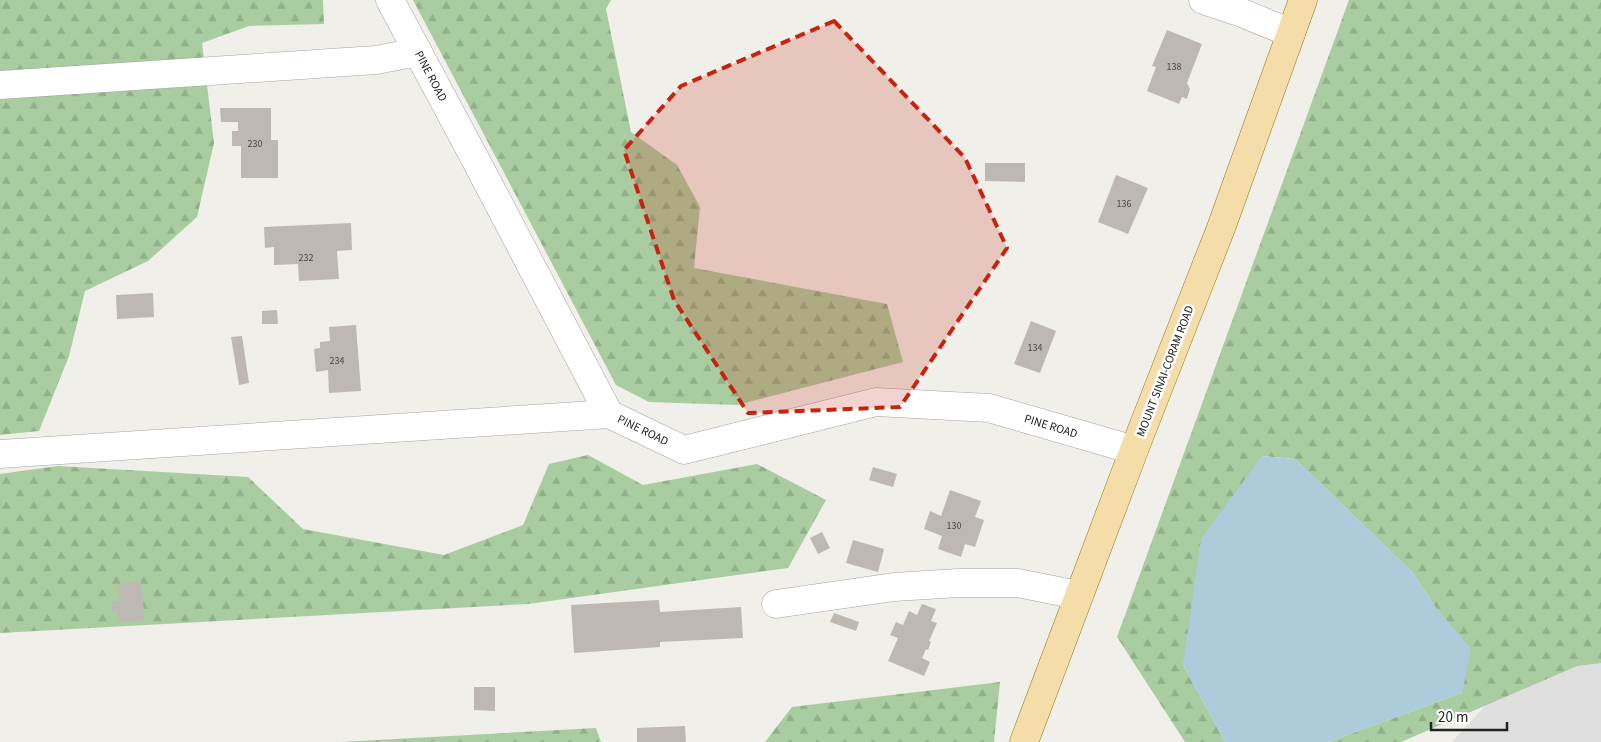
<svg xmlns="http://www.w3.org/2000/svg" width="1601" height="742" viewBox="0 0 1601 742" font-family="'Source Sans 3',sans-serif">
<style>
.residential{fill:#dfdfdf}
.forest{fill:url(#forest-firs)}
.water{fill:#aecbdb}
.building{fill:#beb8b2}
.lines{fill:none;stroke-linecap:round;stroke-linejoin:round}
.minor-casing{stroke:#a3a3a3;stroke-width:29}
.major-casing{stroke:#93760c;stroke-width:29}
.minor{stroke:#fff;stroke-width:28}
.major{stroke:#f5ddaa;stroke-width:28}
.marked{fill:#c32510;fill-opacity:0.2;stroke:#c32510;stroke-width:4;stroke-dasharray:10 6;stroke-linejoin:round}
.labels{text-anchor:middle;stroke-width:5;stroke-linejoin:round;paint-order:stroke}
.number-label{font-size:10px;fill:#494846}
.street-label{font-size:12px;fill:#222;stroke:#fff}
</style>
<defs>
<pattern id="forest-firs" width="22" height="20" patternUnits="userSpaceOnUse" patternTransform="scale(1.25)"><rect width="22" height="20" fill="#a9cda1"/><path d="M5 1l3.5 6h-7zM16 11l3.5 6h-7z" fill="#91b08a"/></pattern>
</defs>
<rect width="100%" height="100%" fill="#f1efe9"/>
<polygon class="residential" points="1601,617 1601,742 1452,742 1563,620"/>
<g class="forest">
<polygon points="0,0 323,0 324,24 249,26 202,43 214,143 197,217 148,261 85,291 69,356 39,431 0,435"/>
<polygon points="413,0 611,0 606,9 631,132 677,165 700,207 694,268 887,304 903,362 737,405 649,402 616,385"/>
<polygon points="1349,0 1601,0 1601,663 1577,666 1401,742 1328,742 1462,693 1434,605 1412,572 1295,459 1262,456 1183,665 1225,742 1185,742 1117,637"/>
<polygon points="588,455 643,485 757,464 826,500 788,568 528,604 0,633 0,474 58,466 248,477 303,529 444,555 523,525 549,464"/>
<polygon points="1000,682 994,742 765,742 792,707"/>
<polygon points="596,728 601,742 340,742"/>
</g>
<polygon class="water" points="1262,456 1295,459 1412,572 1434,605 1471,649 1462,693 1328,742 1225,742 1183,665 1201,539"/>
<g class="building">
<polygon points="1167,30 1202,44 1187,83 1190,89 1187,99 1182,97 1179,104 1147,91 1156,67 1152,66"/>
<polygon points="220,108 271,108 271,140 278,140 278,178 241,178 241,146 232,146 232,131 238,131 238,122 221,122"/>
<polygon points="985,163 1025,163 1025,182 985,181"/>
<polygon points="1116,175 1148,188 1128,234 1098,222"/>
<polygon points="351,223 352,250 337,251 339,279 299,281 298,264 274,265 274,247 265,248 264,227"/>
<polygon points="153,293 154,317 117,319 116,295"/>
<polygon points="277,310 278,324 262,324 262,311"/>
<polygon points="1031,321 1056,331 1040,373 1014,364"/>
<polygon points="356,325 361,391 329,393 328,370 316,372 314,349 320,348 320,342 330,341 329,327"/>
<polygon points="242,336 249,383 239,385 231,337"/>
<polygon points="873,467 897,474 893,487 869,480"/>
<polygon points="950,490 981,501 975,517 984,520 975,547 965,544 961,557 938,549 942,536 924,529 930,511 941,516"/>
<polygon points="822,532 830,548 818,554 810,538"/>
<polygon points="853,540 884,549 878,572 846,563"/>
<polygon points="141,582 145,620 119,623 118,612 113,613 112,601 120,601 118,584"/>
<polygon points="659,600 660,612 741,607 743,638 660,642 660,647 574,653 571,605"/>
<polygon points="922,604 936,609 931,621 937,623 929,641 931,642 928,650 926,649 922,658 930,662 924,676 888,661 898,638 890,635 896,622 903,625 909,611 917,615"/>
<polygon points="834,613 859,622 856,631 830,622"/>
<polygon points="474,687 495,687 495,711 474,710"/>
<polygon points="685,726 686,742 637,742 637,728"/>
</g>
<g class="lines">
<defs>
<g id="minor">
<polyline points="390,0 473,155 609,414 684,450 876,402 989,408 1134,450"/>
<polyline points="1203,0 1242,13 1291,33"/>
<polyline points="0,85 376,60 418,52"/>
<polyline points="0,454 609,414"/>
<polyline points="776,604 894,587 958,583 1018,583 1078,595"/>
</g>
<polyline id="major" points="1024,742 1134,450 1221,228 1303,0"/>
</defs>
<use href="#minor" class="minor-casing"/>
<use href="#major" class="major-casing"/>
<use href="#minor" class="minor"/>
<use href="#major" class="major"/>
</g>
<path class="marked" d="M834,21L965,158L1007,248L900,407L748,413L674,300L624,150L681,86Z"/>
<g class="labels">
<g class="number-label">
<text x="1174" y="70">138</text>
<text x="255" y="147">230</text>
<text x="1124" y="207">136</text>
<text x="306" y="261">232</text>
<text x="1035" y="351">134</text>
<text x="337" y="364">234</text>
<text x="954" y="529">130</text>
</g>
<g class="street-label">
<text transform="translate(431 76) rotate(62)" y="4">PINE ROAD</text>
<text transform="translate(1165 371) rotate(-69)" y="4">MOUNT SINAI-CORAM ROAD</text>
<text transform="translate(1051 426) rotate(17)" y="4">PINE ROAD</text>
<text transform="translate(643 430) rotate(26)" y="4">PINE ROAD</text>
</g>
</g>
<path d="M1431 722v8h76v-8" fill="none" stroke="#222222" stroke-width="2.5"/>
<text x="1438" y="722" font-size="15" fill="#222222" stroke="#ffffff" stroke-width="4" paint-order="stroke">20 m</text>
</svg>
